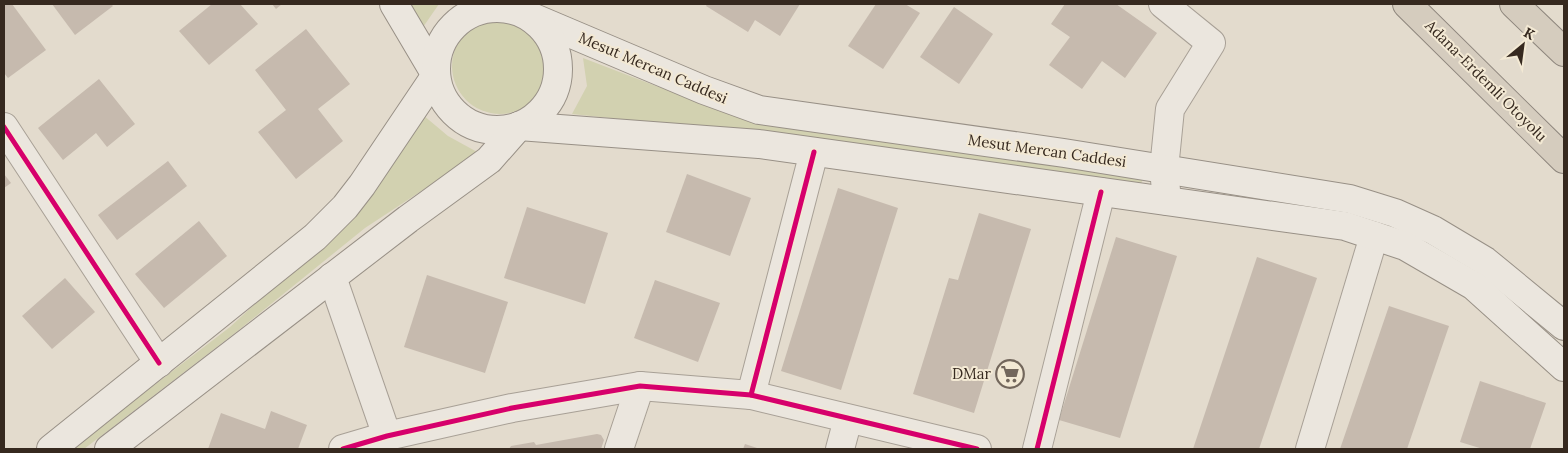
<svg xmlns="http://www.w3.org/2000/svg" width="1568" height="453" viewBox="0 0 1568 453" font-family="Lora,serif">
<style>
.green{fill:#d2d1b0}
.building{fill:#c6baae}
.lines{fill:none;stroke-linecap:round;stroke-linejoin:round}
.minor-casing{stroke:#a8a096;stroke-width:30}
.secondary-casing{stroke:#989086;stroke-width:30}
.motorway-casing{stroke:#8e867d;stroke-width:30}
.minor{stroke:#ebe6de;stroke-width:28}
.secondary{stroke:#ebe6de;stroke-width:28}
.motorway{stroke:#d5ccbe;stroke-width:28}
.cycleway-casing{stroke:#f3e9d4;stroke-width:8}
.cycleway{stroke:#d6006c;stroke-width:5}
.labels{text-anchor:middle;stroke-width:4;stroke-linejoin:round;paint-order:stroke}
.street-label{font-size:15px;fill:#36291f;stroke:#f3e9d4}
.poi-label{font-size:15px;fill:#36291f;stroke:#f3e9d4;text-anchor:end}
</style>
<rect width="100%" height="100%" fill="#e3dbcd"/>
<g class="green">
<polygon points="406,4 439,4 421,30"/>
<circle cx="500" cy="66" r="48"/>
<polygon points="583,58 656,86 765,123 1145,174 1140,186 763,134 572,114 587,86"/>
<polygon points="423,115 448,136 479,153 365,228 235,333 84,449 71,449 230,327 354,212"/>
</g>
<g class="building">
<polygon points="4,4 12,4 46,50 8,78 4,73"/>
<polygon points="52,4 111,4 113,6 75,35"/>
<polygon points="212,4 240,4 258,24 209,65 179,31"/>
<polygon points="272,4 282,4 276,9"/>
<polygon points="707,4 800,4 780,36 755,20 748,32 706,6"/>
<polygon points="876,4 905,4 920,13 883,69 848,46"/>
<polygon points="1065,4 1116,4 1157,33 1125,78 1102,61 1082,89 1049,65 1070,37 1051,24"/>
<polygon points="954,7 993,34 959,84 920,57"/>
<polygon points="306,29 350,84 318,109 343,141 296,179 258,132 286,110 255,70"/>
<polygon points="99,79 135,124 107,147 96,133 63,160 38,128"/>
<polygon points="168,161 187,186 117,240 98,215"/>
<polygon points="4,174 11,183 4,188"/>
<polygon points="687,174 751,198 730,256 666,232"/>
<polygon points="838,188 898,208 841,390 781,371"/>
<polygon points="527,207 608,233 585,304 504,278"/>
<polygon points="979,213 1031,229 974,413 913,394 949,278 958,280"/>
<polygon points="199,221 227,256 164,308 135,274"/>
<polygon points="1116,237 1177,256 1120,438 1059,420"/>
<polygon points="1257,257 1317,278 1259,449 1193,449"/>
<polygon points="427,275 508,302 485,373 404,347"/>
<polygon points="65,278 95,312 52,349 22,316"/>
<polygon points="655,280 720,303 698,362 634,338"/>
<polygon points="1389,306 1449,326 1407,449 1340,449"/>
<polygon points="1480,381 1546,403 1530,449 1483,449 1460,442"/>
<polygon points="271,411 307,425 298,449 208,449 221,413 265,429"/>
<polygon points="597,434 601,435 604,440 601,449 509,449 511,446 534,442 536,445"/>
<polygon points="745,444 760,449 743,449"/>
</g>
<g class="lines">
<defs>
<g id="minor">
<polyline points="1163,4 1211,43 1170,109 1164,169 1167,201"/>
<polyline points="4,127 159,363"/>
<polyline points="332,277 387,436"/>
<polyline points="751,395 814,152"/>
<polyline points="343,449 387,436 512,408 640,386 751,395 977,449"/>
<polyline points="619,449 640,386"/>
<polyline points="840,449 848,419"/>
<polyline points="1037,449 1101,192"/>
<polyline points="1310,449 1374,236"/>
</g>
<g id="secondary">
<polyline points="394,4 436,75"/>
<polyline points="514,4 527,15 704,90 759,110 1064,153 1350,199 1395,213 1433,230 1485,261 1564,326"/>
<circle cx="497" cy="69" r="61"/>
<polyline points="519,126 759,144 1345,226 1405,246 1474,286 1564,367"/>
<polyline points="51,449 315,237 345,207 362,185 436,75"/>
<polyline points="109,449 408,219 489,160 519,126"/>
</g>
<g id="motorway">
<polyline points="1407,4 1564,159"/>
<polyline points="1514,4 1564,52"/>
</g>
</defs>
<use href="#minor" class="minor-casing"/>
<use href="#secondary" class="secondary-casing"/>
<use href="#motorway" class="motorway-casing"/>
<use href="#minor" class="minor"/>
<use href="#secondary" class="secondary"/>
<use href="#motorway" class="motorway"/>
<defs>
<g id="cycleway">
<polyline points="4,127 159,363"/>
<polyline points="751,395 814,152"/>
<polyline points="343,449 387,436 512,408 640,386 751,395 977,449"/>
<polyline points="1037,449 1101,192"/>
</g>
</defs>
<use href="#cycleway" class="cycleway-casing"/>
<use href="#cycleway" class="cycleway"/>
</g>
<defs>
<symbol id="supermarket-ring" viewBox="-11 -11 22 22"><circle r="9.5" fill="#f3e9d4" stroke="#73675c" stroke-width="1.5"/><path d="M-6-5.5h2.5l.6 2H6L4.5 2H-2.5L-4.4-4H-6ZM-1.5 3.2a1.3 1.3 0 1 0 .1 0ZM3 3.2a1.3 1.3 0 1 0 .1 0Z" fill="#73675c"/></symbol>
</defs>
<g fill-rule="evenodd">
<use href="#supermarket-ring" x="994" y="358" width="32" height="32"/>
</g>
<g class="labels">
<g class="street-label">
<text transform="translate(653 68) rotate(23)" y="5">Mesut Mercan Caddesi</text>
<text transform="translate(1486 81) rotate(45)" y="5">Adana-Erdemli Otoyolu</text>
<text transform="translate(1047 151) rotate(8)" y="5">Mesut Mercan Caddesi</text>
</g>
<g class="poi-label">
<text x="991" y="379">DMar</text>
</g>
</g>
<rect width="1568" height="453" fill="none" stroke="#36291f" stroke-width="10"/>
<g transform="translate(1523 45) rotate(29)" stroke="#f3e9d4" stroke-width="4" paint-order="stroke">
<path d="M0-4L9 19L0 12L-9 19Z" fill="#36291f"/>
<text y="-8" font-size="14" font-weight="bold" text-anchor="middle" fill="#36291f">K</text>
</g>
</svg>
